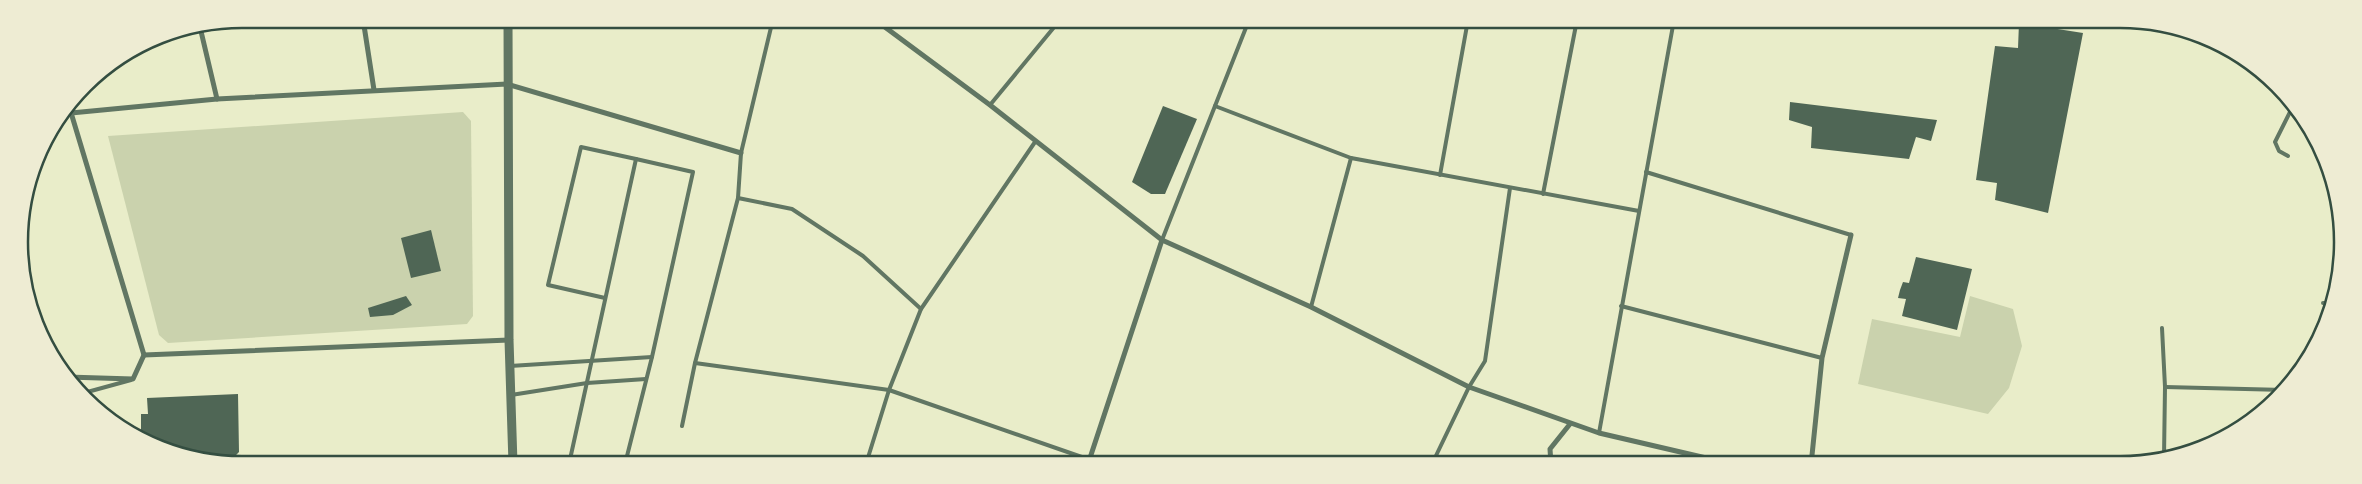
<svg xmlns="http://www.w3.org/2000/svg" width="2362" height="484" viewBox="0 0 2362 484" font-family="Montserrat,sans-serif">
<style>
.green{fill:#cad2ad}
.building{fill:#4f6655}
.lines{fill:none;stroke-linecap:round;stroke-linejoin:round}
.service{stroke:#617663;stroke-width:4}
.minor{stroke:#617663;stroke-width:5}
.tertiary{stroke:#617663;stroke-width:9}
.rim{fill:none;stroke:#344e41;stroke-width:2.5}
</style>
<rect width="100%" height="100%" fill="#e9edc9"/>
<g class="green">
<polygon points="463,112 471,121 473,316 467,324 168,343 159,335 108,136"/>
<polygon points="1970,296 2013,309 2022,346 2009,388 1988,414 1858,384 1872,319 1960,337"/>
</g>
<g class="building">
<polygon points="2019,23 2083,33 2048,213 1995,200 1997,183 1976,180 1995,46 2018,48"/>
<polygon points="1790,102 1937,120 1931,141 1916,137 1909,159 1811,148 1812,127 1789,120"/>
<polygon points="1163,106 1197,119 1165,194 1151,194 1132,182"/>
<polygon points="431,230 441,271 411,278 401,238"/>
<polygon points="1916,257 1972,269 1957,330 1902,316 1906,299 1898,298 1900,290 1903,282 1909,283"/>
<polygon points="406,296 412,305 393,315 370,317 368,308"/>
<polygon points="238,394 239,452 228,463 213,463 141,438 141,414 148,414 147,398"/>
</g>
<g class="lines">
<g class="service">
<polyline points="990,105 1060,20"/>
<polyline points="1215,106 1351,158 1639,211"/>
<polyline points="2288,156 2279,151 2275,142 2294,104"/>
<polyline points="1646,172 1851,235"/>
<polyline points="1440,175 1468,20"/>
<polyline points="1543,194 1577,20"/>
<polyline points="738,198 792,209 863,256 921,309"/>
<polyline points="1162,240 1249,20"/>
<polyline points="605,298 548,285 581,147 636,159"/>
<polyline points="2323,303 2332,303"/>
<polyline points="1621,306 1822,358"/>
<polyline points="1311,307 1351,158"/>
<polyline points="2162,328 2165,387 2164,457"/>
<polyline points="695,363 889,390 1102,464"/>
<polyline points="510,366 652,357"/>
<polyline points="2165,387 2285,390"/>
<polyline points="80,394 131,380"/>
<polyline points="511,395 587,383 646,379"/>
<polyline points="682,426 695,363 738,198 741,153 773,19"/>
<polyline points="1599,433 1674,20"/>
<polyline points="569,464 636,159 693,172 652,357 625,464"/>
<polyline points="866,464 889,390 921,309 1035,142"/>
<polyline points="1432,464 1469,387 1485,361 1510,188"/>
</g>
<g class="minor">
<polyline points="363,19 374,90"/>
<polyline points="874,19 990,105 1162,240 1311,307 1469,387 1599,433 1732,464"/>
<polyline points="200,27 217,99"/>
<polyline points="69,106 144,355 509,340"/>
<polyline points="71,113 217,99 507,84 741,153"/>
<polyline points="67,377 133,379 144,355"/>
<polyline points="1088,464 1162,240"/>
<polyline points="1551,464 1550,449 1570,424"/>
<polyline points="1811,465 1822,358 1851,235"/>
</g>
<polyline class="tertiary" points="508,19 509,340 513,464"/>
</g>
<path d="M0 0H2362V484H0ZM242 28H2120A214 214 0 0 1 2334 242V242A214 214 0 0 1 2120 456H242A214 214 0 0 1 28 242V242A214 214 0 0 1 242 28Z" fill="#eeecd3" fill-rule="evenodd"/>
<path class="rim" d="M242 28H2120A214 214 0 0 1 2334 242V242A214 214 0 0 1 2120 456H242A214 214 0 0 1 28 242V242A214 214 0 0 1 242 28Z"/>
</svg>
